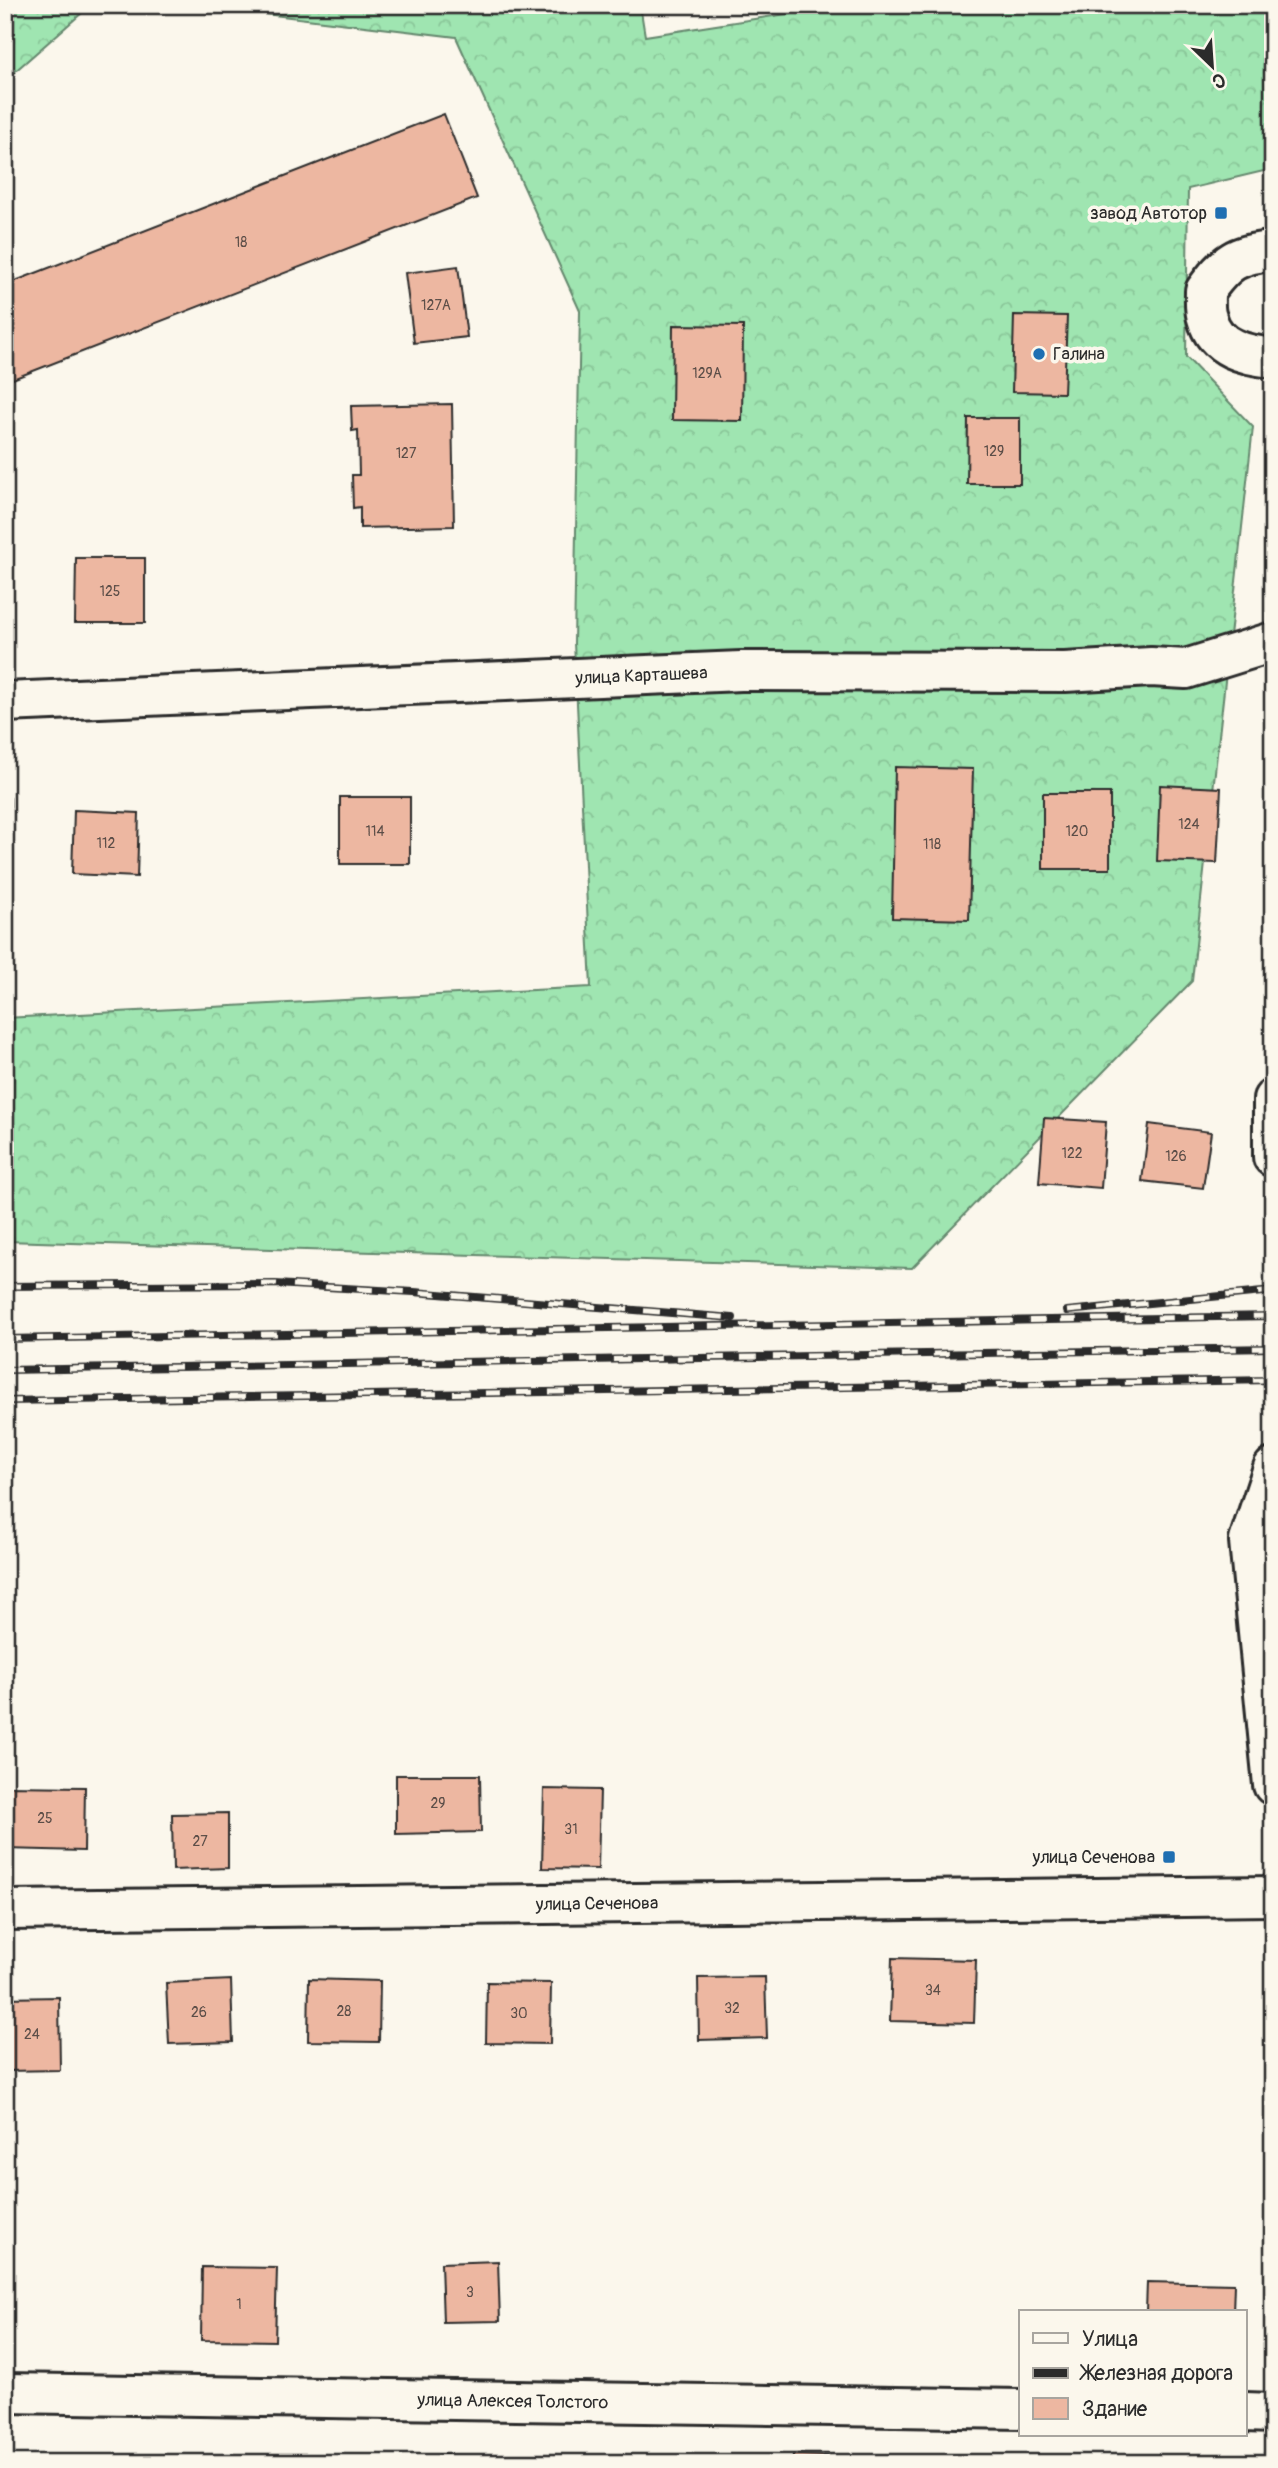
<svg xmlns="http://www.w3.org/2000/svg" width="1278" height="2468" viewBox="0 0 1278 2468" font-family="Pangolin,sans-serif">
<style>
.forest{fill:url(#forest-crowns);stroke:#65886e;stroke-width:2}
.building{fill:#edb7a1;stroke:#2b2b2b;stroke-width:2}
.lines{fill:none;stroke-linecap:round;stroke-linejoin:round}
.minor-casing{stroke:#2b2b2b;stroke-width:44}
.major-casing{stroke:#2b2b2b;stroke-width:44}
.minor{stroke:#fbf7ec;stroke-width:38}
.major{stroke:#fbf7ec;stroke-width:38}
.rail-casing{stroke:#2b2b2b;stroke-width:8}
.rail{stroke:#fbf7ec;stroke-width:5;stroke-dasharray:16;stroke-linecap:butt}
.poi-dot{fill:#1f6fb2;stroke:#fbf7ec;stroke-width:2.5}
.labels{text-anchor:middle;stroke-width:7;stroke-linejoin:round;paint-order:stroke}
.number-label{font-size:14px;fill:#5c4e48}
.poi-label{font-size:18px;fill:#2b2b2b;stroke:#fbf7ec;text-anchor:end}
.street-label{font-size:18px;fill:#2b2b2b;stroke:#fbf7ec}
</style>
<defs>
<pattern id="forest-crowns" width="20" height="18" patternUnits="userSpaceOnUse" patternTransform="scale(1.75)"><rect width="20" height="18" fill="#9fe5b1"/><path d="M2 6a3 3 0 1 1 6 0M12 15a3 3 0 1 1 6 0" fill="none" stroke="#89c598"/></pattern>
</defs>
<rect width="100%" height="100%" fill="#fbf7ec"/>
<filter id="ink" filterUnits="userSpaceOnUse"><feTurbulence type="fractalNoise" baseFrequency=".0143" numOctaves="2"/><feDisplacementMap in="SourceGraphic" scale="14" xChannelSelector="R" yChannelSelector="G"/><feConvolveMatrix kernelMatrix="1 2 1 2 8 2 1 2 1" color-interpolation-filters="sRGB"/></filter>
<g filter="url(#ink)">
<g class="forest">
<polygon points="5,5 91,5 5,80"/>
<polygon points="190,5 640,5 645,36 845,5 1269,5 1268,170 1188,189 1186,357 1253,427 1192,981 912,1268 5,1241 5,1018 591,987 574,643 580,311 456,37"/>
</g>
<g class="building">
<polygon points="444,114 477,198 5,382 5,285"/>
<polygon points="458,266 467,337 414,343 405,273"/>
<polygon points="1014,315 1067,316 1064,393 1012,392"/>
<polygon points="673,325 743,326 742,421 672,420"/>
<polygon points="452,404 454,526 360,528 360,507 353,508 352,475 359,475 358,430 352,431 351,406"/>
<polygon points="968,418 1020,418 1020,484 967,484"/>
<polygon points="76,558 145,558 145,623 75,623"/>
<polygon points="895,767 973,769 969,920 892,918"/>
<polygon points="1160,785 1221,788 1217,863 1157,861"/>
<rect x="1043" y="793" width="67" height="76"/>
<rect x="340" y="797" width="70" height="67"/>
<polygon points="5,798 10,798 11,862 5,862"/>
<polygon points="74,810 139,813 137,877 72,874"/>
<polygon points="1044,1118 1106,1122 1101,1188 1039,1183"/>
<polygon points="1149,1124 1211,1132 1203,1188 1142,1181"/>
<polygon points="396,1775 480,1775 481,1832 396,1834"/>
<polygon points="5,1786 85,1787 84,1851 5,1849"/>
<polygon points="544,1789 600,1790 598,1869 542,1868"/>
<polygon points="228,1813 228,1868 173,1870 172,1814"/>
<polygon points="892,1958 976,1960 974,2023 890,2021"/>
<polygon points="765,1977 767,2038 699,2040 698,1978"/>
<polygon points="309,1979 380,1981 379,2042 308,2041"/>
<polygon points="231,1980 233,2042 169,2044 166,1983"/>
<polygon points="487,1982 551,1983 550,2044 486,2043"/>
<polygon points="59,1997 60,2070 5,2071 5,1998"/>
<polygon points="498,2261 500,2321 443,2322 441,2263"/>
<polygon points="202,2267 277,2268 275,2341 201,2340"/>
<polygon points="1147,2282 1234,2284 1233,2312 1146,2312"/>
<polygon points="439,2455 494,2457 493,2463 439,2463"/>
<polygon points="793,2455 858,2457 858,2463 792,2463"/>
<polygon points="146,2460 146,2463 58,2463 58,2461"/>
</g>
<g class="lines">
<defs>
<g id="minor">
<path d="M1273,251C1236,254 1226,262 1205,291C1205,300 1204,310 1207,318C1215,349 1246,355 1273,358"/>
<polyline points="1273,1099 1273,1157"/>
<polyline points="1273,1468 1249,1541 1273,1785"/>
<path id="s1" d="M5,1910L1273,1896"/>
<path id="s2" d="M5,2393L1021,2409"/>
<polyline points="1245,2412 1273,2413"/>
</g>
<g id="major">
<path id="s3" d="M5,702L741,671L1065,672L1151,667L1186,669L1273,642"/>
</g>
</defs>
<use href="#minor" class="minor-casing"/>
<use href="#major" class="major-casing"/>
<use href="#minor" class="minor"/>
<use href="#major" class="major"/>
<defs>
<g id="rail">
<polyline points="5,1286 275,1284 414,1292 733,1318"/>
<polyline points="1067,1311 1273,1291"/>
<polyline points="5,1339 1273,1316"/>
<polyline points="5,1370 1273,1348"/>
<polyline points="5,1401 1273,1380"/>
</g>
</defs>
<use href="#rail" class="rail-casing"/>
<use href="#rail" class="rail"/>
</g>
</g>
<g class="poi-dot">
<rect x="1214" y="206" width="14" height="14" rx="3.5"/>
<circle cx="1039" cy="354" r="7"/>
<rect x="1162" y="1850" width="14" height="14" rx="3.5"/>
</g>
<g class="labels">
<g class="number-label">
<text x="241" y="247">18</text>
<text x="436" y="310">127А</text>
<text x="707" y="378">129А</text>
<text x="994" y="456">129</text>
<text x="406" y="458">127</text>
<text x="110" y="596">125</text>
<text x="1189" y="829">124</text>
<text x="375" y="836">114</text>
<text x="1077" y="836">120</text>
<text x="106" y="848">112</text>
<text x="932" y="849">118</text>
<text x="1072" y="1158">122</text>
<text x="1176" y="1161">126</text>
<text x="438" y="1808">29</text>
<text x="45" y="1823">25</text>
<text x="571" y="1834">31</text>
<text x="200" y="1846">27</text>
<text x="933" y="1995">34</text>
<text x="732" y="2013">32</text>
<text x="344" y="2016">28</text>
<text x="199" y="2017">26</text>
<text x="519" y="2018">30</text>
<text x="32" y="2039">24</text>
<text x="470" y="2297">3</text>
<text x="239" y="2309">1</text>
</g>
<g class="poi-label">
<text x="1207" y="219">завод Автотор</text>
<text x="1053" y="360" text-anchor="start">Галина</text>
<text x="1155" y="1863">улица Сеченова</text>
</g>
<g class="street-label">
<text dy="6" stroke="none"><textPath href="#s3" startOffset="637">улица Карташева</textPath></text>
<text dy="6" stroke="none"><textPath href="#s1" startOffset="592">улица Сеченова</textPath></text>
<text dy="6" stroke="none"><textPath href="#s2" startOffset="508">улица Алексея Толстого</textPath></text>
</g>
</g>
<rect width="1278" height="2468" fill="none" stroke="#fbf7ec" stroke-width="28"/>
<rect x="14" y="14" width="1250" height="2440" fill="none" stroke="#2b2b2b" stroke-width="2.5" filter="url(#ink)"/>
<rect x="1019" y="2310" width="228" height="126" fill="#fbf7ec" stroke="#a8a59f" stroke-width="2"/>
<rect x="1033" y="2333" width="35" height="10" fill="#fbf7ec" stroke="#a8a59f" stroke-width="2"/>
<text x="1082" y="2346" font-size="21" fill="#2b2b2b">Улица</text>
<rect x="1033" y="2368" width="35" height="10" fill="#2b2b2b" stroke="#a8a59f" stroke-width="2"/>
<text x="1082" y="2380" font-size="21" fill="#2b2b2b">Железная дорога</text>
<rect x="1033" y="2398" width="35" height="21" fill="#edb7a1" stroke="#a8a59f" stroke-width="2"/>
<text x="1082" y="2416" font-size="21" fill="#2b2b2b">Здание</text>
<g transform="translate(1212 66) rotate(155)" stroke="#fbf7ec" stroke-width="5" paint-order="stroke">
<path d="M0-5L12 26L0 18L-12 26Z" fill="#2b2b2b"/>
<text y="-10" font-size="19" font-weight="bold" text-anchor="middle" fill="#2b2b2b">С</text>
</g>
</svg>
